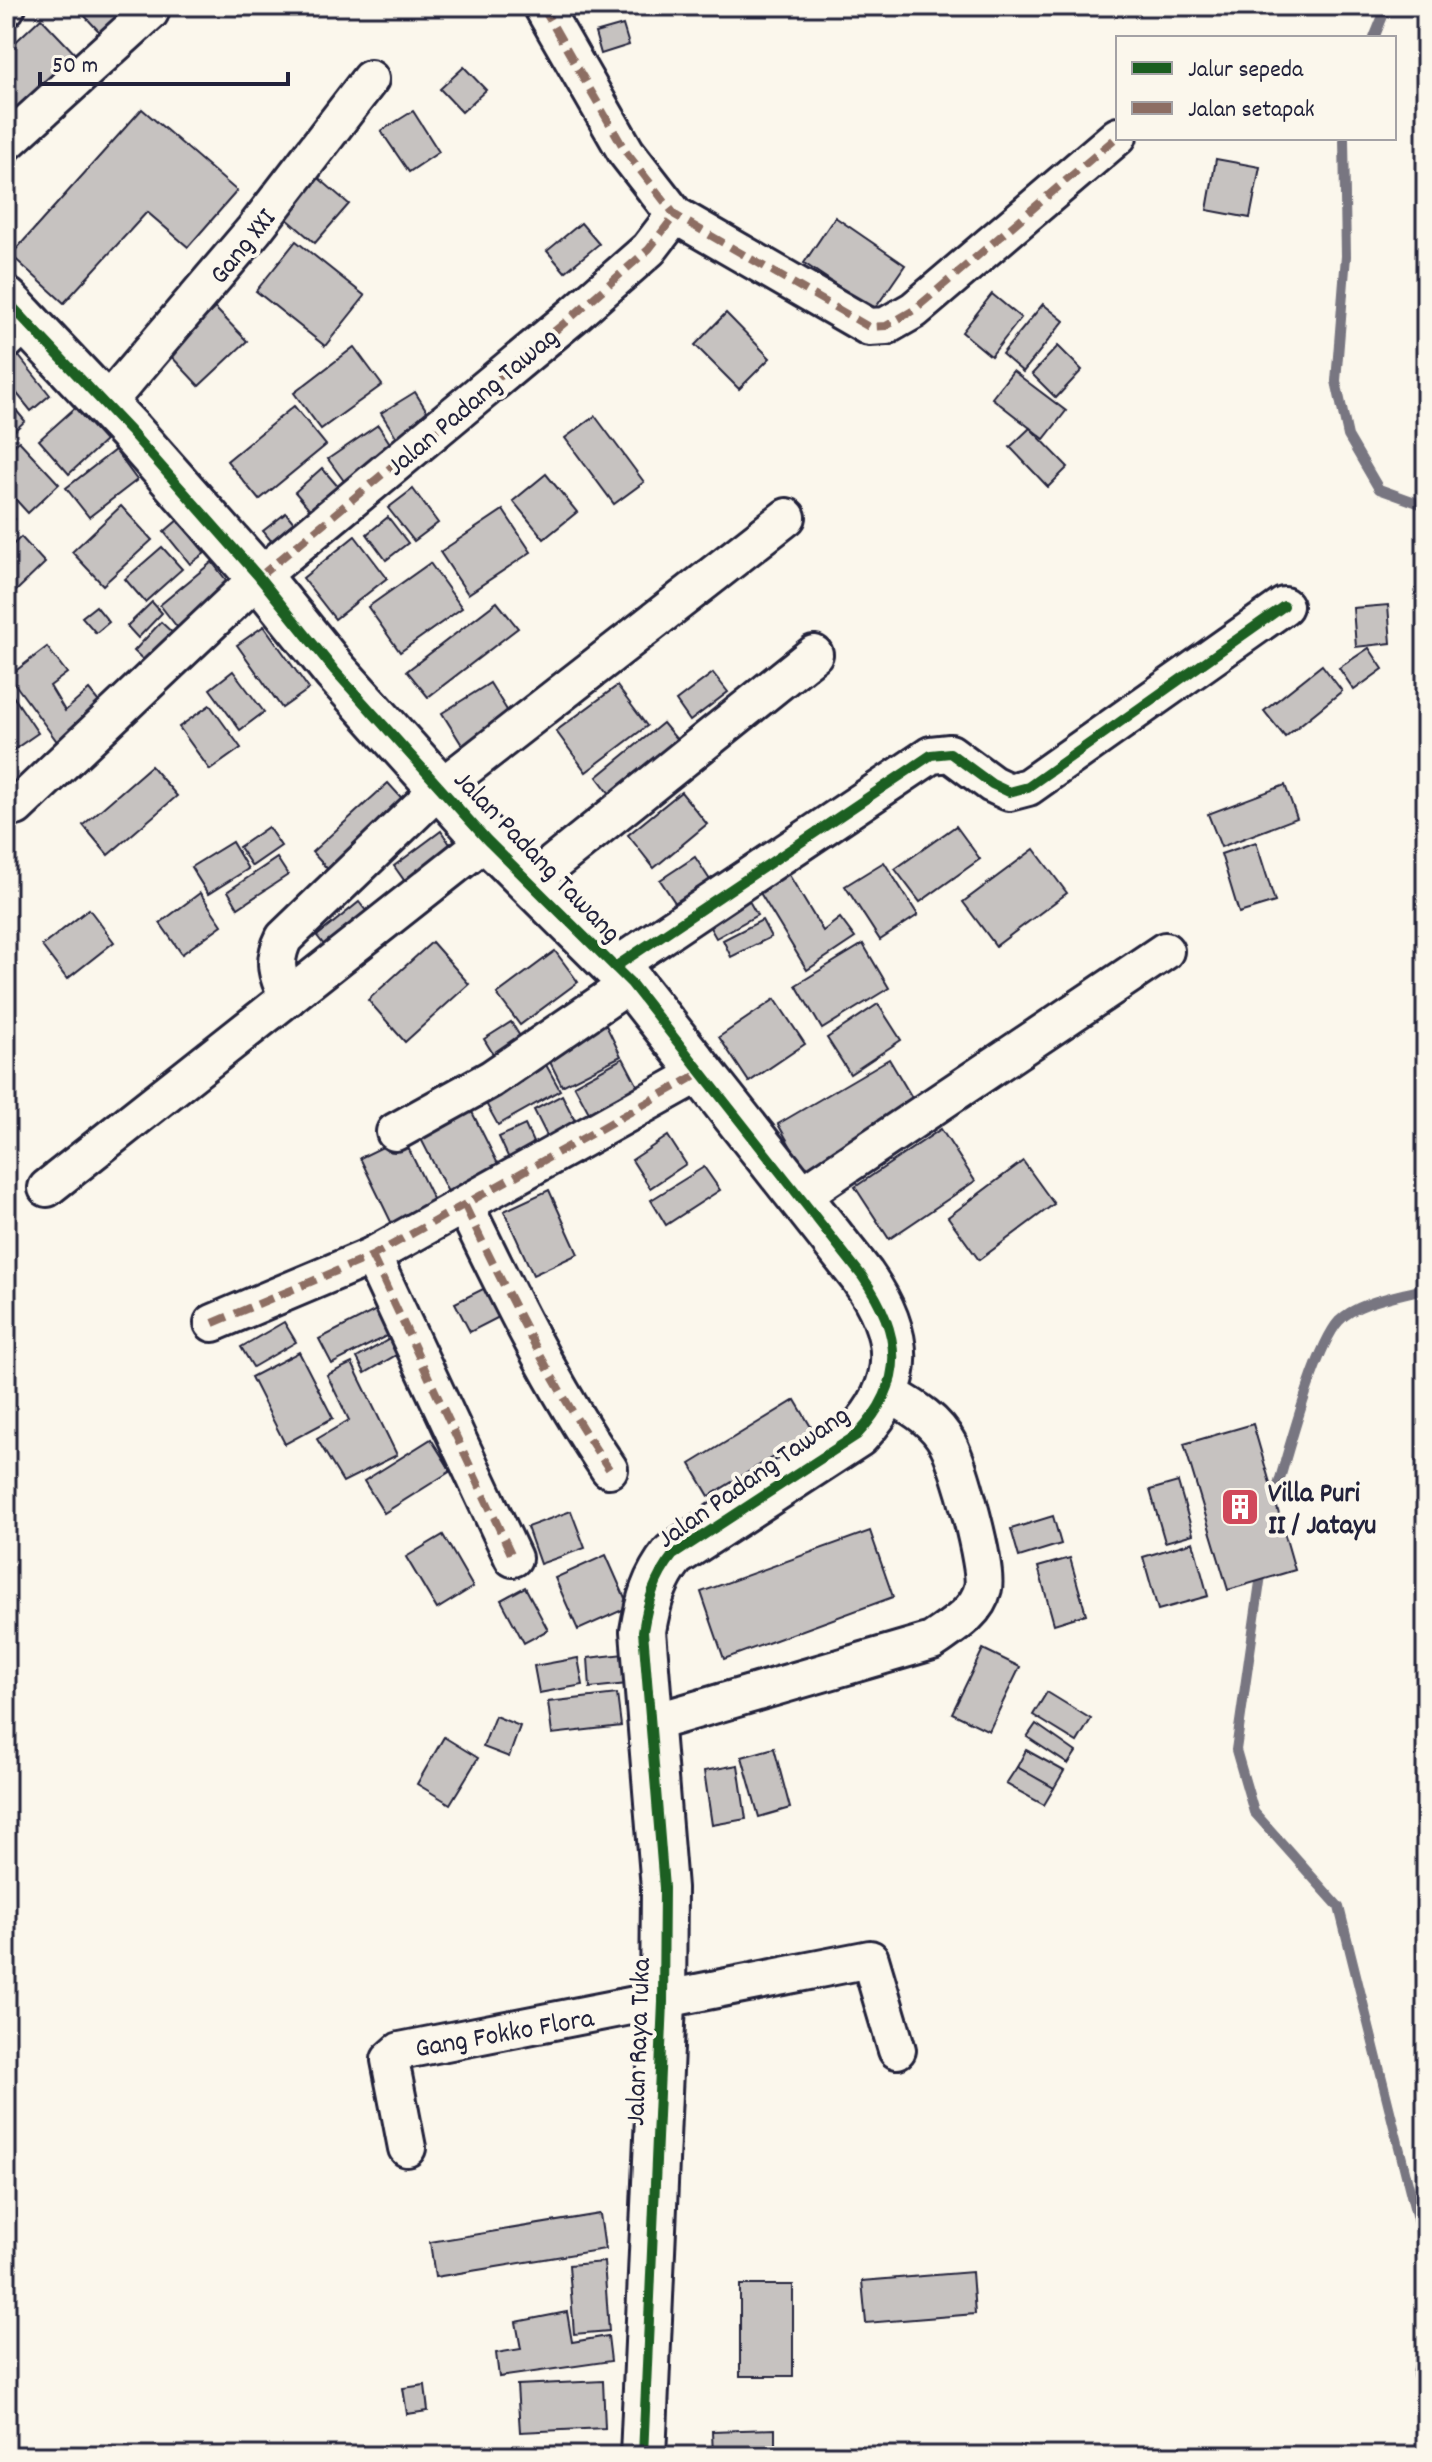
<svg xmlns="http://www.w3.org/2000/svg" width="1432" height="2462" viewBox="0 0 1432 2462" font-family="Dekko,sans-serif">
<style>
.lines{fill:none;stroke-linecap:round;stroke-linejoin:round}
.stream{stroke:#787681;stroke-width:10}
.building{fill:#c6c2c0;stroke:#22223b;stroke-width:2}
.street-casing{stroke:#22223b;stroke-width:42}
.secondary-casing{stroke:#22223b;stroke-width:50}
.street{stroke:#fbf7ec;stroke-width:36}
.secondary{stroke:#fbf7ec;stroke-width:44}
.quiet{stroke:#8d6e63;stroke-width:8;stroke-dasharray:16 8;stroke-linecap:butt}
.cycleway-casing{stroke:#fbf7ec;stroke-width:15}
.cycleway{stroke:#1b5e20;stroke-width:10}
.labels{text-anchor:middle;stroke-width:8;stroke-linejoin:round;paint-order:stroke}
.street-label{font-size:28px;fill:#22223b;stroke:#fbf7ec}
.poi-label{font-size:28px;font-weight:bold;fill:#22223b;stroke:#fbf7ec;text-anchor:start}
</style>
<rect width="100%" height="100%" fill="#fbf7ec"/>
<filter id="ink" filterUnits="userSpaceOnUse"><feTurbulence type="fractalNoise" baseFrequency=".0125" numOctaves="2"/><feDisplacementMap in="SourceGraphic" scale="16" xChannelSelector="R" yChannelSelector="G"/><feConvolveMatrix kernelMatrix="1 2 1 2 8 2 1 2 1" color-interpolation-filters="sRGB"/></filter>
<g filter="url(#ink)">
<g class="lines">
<g class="stream">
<polyline points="1374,38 1387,6"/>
<polyline points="1344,138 1346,256 1336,381 1348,436 1379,489 1426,506"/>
<path d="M1271,1509C1284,1468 1314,1348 1339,1321C1358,1301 1400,1296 1426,1288"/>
<polyline points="1262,1568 1236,1750 1254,1812 1339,1907 1426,2255"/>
<polyline points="1426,2319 1417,2375 1426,2393"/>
</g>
</g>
<g class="building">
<polygon points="92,6 144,6 107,40 83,14"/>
<polygon points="41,18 80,59 6,130 6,51"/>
<polygon points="623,25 629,45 601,54 595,33"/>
<polygon points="464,67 486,90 462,112 440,89"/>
<polygon points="142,109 237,191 188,247 147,212 64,303 11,255"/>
<polygon points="413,111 439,152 409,172 381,131"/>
<polygon points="1216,159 1260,167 1250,218 1207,210"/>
<polygon points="314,174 349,204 315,243 280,213"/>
<polygon points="835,217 905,265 874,310 804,263"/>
<polygon points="581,223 599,244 565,272 547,251"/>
<polygon points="296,241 365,296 325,346 256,291"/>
<polygon points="992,294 1021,318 991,356 962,332"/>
<polygon points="1043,304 1064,321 1023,372 1002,354"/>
<polygon points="215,308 247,341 199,386 168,353"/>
<polygon points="726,313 770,358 739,389 695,345"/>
<polygon points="1058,346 1082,370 1056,398 1032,374"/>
<polygon points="354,347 382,385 321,429 294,393"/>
<polygon points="18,355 50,395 31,411 6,380 6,365"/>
<polygon points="1013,371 1066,411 1044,439 992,398"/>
<polygon points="415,392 430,416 397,438 381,413"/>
<polygon points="6,398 25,421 13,432 6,424"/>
<polygon points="294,406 326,445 259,500 227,461"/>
<polygon points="75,408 105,441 69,474 39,440"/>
<polygon points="595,416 644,482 614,504 565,438"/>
<polygon points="378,425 393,448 344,481 328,459"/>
<polygon points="1030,428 1068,467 1048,487 1010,447"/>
<polygon points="19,441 59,484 28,513 6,489 6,453"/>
<polygon points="115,450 137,480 89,517 66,488"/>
<polygon points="322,468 340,489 313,513 295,492"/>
<polygon points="546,474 577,512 544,539 513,501"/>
<polygon points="413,489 438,523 414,541 388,508"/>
<polygon points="121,506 152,540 103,585 72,552"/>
<polygon points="6,508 15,519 6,526"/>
<polygon points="503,510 531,552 468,594 440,552"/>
<polygon points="286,513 299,529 276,547 263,531"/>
<polygon points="388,517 408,543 386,560 367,534"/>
<polygon points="178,520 205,553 190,564 164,532"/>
<polygon points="355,536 387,578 335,619 303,578"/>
<polygon points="21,537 45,563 14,593 6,584 6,551"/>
<polygon points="162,547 182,569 145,602 125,579"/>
<polygon points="212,562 233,589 181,632 160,605"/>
<polygon points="430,563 462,608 400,652 368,607"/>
<polygon points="152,602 162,613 138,638 127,626"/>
<polygon points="497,602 518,628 428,697 407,671"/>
<polygon points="1388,605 1391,643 1356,647 1353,608"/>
<polygon points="96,606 109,622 96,633 82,617"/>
<polygon points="161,622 177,637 150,666 134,651"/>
<polygon points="264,626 309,689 282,708 237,645"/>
<polygon points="47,647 67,673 50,686 65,711 89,690 108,713 64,751 9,676"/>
<polygon points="1369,648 1383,669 1354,690 1339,668"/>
<polygon points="1322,665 1342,691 1285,737 1264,711"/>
<polygon points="233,671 264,712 240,730 210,689"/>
<polygon points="713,673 728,692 690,721 676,701"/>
<polygon points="490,683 515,723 467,753 442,713"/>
<polygon points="617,686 647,726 586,772 556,731"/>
<polygon points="11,693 38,733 6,755 6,696"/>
<polygon points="210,705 241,748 210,770 179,727"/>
<polygon points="663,723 684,748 617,803 597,777"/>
<polygon points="151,766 177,796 108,855 83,825"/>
<polygon points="388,783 408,805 332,874 312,852"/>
<polygon points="1285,785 1297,818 1221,847 1208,814"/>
<polygon points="681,792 707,824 654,868 628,835"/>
<polygon points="956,826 980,859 920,902 895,869"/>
<polygon points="268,827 281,846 252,866 239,847"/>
<polygon points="441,831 458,856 411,890 394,866"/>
<polygon points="232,842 248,869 208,894 191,867"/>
<polygon points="1256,842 1275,902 1239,913 1221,854"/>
<polygon points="1034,849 1067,893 996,946 963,902"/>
<polygon points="695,857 716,889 682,913 660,880"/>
<polygon points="277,858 288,875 238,908 228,891"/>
<polygon points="884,862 918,915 880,940 845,886"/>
<polygon points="783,865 823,931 840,918 855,938 807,970 754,883"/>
<polygon points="744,892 757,915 716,938 703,915"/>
<polygon points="200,893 222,925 182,954 160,923"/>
<polygon points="359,902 374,921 332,955 317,936"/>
<polygon points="89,909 114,942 67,979 42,946"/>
<polygon points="762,920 771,937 731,957 723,940"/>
<polygon points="432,942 469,984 405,1042 368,1000"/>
<polygon points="863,944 889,988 822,1029 796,985"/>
<polygon points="555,951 578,982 520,1025 497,994"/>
<polygon points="775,999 805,1044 749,1082 719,1037"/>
<polygon points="878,1004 901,1040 850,1074 827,1038"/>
<polygon points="602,1017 621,1056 562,1086 543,1048"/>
<polygon points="511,1022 528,1049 501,1067 484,1039"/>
<polygon points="623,1058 643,1096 594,1122 574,1085"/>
<polygon points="889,1059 917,1106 805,1172 778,1124"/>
<polygon points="545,1063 560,1090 498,1125 483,1098"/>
<polygon points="562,1095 581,1133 553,1148 534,1110"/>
<polygon points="469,1106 502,1172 451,1198 418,1133"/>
<polygon points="525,1125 541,1160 515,1172 499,1137"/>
<polygon points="941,1129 975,1181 889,1239 855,1187"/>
<polygon points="668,1136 686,1164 650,1188 632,1160"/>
<polygon points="403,1137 435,1203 392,1224 360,1158"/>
<polygon points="1023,1161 1054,1204 979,1260 948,1217"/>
<polygon points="704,1167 720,1190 666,1225 651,1200"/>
<polygon points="549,1190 578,1254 533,1275 504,1211"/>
<polygon points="489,1286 503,1315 470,1332 455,1303"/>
<polygon points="384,1306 396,1331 332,1364 319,1339"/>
<polygon points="284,1322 296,1342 253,1367 241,1347"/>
<polygon points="400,1333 408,1348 365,1373 357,1358"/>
<polygon points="299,1352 333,1418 285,1444 251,1377"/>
<polygon points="352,1363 397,1455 343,1482 317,1439 349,1420 327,1375"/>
<polygon points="795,1400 814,1432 709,1496 690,1464"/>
<polygon points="1253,1424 1295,1570 1228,1590 1184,1444"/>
<polygon points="431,1439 451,1471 384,1513 364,1481"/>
<polygon points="1178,1482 1193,1534 1165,1542 1150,1490"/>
<polygon points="571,1511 585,1548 540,1564 527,1527"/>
<polygon points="1053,1516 1061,1544 1019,1557 1011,1529"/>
<polygon points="870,1531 893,1597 724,1659 701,1592"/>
<polygon points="443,1535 473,1587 437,1609 406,1557"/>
<polygon points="1193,1542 1208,1596 1158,1610 1143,1557"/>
<polygon points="606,1555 629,1607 578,1630 555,1578"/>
<polygon points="1070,1558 1086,1614 1054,1624 1038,1567"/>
<polygon points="525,1587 548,1630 524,1643 501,1600"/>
<polygon points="983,1649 1020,1667 989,1731 952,1713"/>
<polygon points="624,1654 627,1684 590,1688 588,1658"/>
<polygon points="578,1658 583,1685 539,1693 534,1666"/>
<polygon points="1047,1692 1091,1719 1077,1742 1033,1715"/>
<polygon points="617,1694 621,1726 552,1734 548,1702"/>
<polygon points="495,1716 520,1726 509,1757 483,1747"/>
<polygon points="1036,1724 1076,1752 1068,1764 1027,1737"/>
<polygon points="444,1737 478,1758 450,1804 417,1784"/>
<polygon points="774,1748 790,1808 759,1817 742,1757"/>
<polygon points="1026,1750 1064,1771 1054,1788 1017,1767"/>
<polygon points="738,1765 746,1819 712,1825 704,1771"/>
<polygon points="1017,1767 1054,1788 1044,1805 1006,1784"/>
<polygon points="600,2214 605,2249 435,2277 430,2242"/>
<polygon points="604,2262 609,2331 574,2334 569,2265"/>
<polygon points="972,2272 975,2314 866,2323 862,2281"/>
<rect x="740" y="2285" width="53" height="91"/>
<polygon points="567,2312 572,2342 608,2336 611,2361 499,2377 496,2353 521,2349 516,2322"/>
<polygon points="603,2381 605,2428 520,2432 517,2385"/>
<polygon points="425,2385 428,2411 407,2414 403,2388"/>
<polygon points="775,2429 775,2456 713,2456 712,2431"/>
</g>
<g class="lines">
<defs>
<g id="street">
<polyline points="542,6 626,152 675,215 869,327 886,326 914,310 1118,136"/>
<polyline points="6,8 7,6"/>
<polyline points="6,143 150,12"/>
<polyline points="6,341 27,321"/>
<polyline points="105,405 254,230 370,79"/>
<polyline points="16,807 259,577 574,315 649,249 675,215"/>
<polyline points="529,883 814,654"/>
<polyline points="615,967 931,755 950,753 992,784 1009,792 1028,787 1284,606"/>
<path d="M288,998C277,975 272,962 284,938L440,788L787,517"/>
<polyline points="395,1132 491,1079 631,983"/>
<polyline points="47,1188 487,840"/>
<polyline points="799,1197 1165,951"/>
<path d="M465,1206C509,1297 552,1385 609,1469"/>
<polyline points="372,1256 513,1558"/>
<polyline points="213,1323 372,1256 702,1072"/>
<path d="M651,1723L932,1641C952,1627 977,1613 983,1588C988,1568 959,1464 948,1444C935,1419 912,1407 888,1393"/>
<polyline points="407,2148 390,2060 400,2051 870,1959 897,2050"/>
</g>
<path id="secondary" d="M6,300L130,431L259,577L335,671L487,840L631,983L862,1276C902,1333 907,1382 857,1435L673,1555C654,1579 648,1601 643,1631L664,1888L663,2002L643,2456"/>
</defs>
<use href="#street" class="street-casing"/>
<use href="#secondary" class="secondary-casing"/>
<use href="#street" class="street"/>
<use href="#secondary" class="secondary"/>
<g class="quiet">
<polyline points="542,6 626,152 675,215 869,327 886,326 914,310 1118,136"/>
<polyline points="259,577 574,315 649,249 675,215"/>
<path d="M465,1206C509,1297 552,1385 609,1469"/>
<polyline points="372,1256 513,1558"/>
<polyline points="213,1323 372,1256 702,1072"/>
</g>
<defs>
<g id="cycleway">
<path d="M6,300L130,431L259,577L335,671L487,840L631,983L862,1276C902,1333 907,1382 857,1435L673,1555C654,1579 648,1601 643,1631L664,1888L663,2002L643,2456"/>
<polyline points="615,967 931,755 950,753 992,784 1009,792 1028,787 1284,606"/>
</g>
</defs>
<use href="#cycleway" class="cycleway-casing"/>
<use href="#cycleway" class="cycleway"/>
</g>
</g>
<defs>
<symbol id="building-square" viewBox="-11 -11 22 22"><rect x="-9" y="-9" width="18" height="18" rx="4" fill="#d1495b" stroke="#fbf7ec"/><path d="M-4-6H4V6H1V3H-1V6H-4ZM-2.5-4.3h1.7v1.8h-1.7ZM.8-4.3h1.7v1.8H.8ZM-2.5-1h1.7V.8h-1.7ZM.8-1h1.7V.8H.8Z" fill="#fff"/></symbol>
</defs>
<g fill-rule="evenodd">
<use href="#building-square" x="1218" y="1485" width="44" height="44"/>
</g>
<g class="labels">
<g class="street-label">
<text transform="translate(241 245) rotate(-51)" y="10">Gang XXI</text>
<text transform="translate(471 400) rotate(-40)" y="10">Jalan Padang Tawag</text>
<text transform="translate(539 855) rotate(46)" y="10">Jalan Padang Tawang</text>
<text transform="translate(752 1475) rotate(-35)" y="10">Jalan Padang Tawang</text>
<text transform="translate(504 2031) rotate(-10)" y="10">Gang Fokko Flora</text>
<text transform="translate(636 2042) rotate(-88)" y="10">Jalan Raya Tuka</text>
</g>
<g class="poi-label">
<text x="1268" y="1501">Villa Puri<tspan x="1268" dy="32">II / Jatayu</tspan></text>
</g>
</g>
<rect width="1432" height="2462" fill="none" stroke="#fbf7ec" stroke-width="32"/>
<rect x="16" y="16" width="1400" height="2430" fill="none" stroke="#22223b" stroke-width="3" filter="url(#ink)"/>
<rect x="1116" y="36" width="280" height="104" fill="#fbf7ec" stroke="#a4a2a5" stroke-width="2"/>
<rect x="1132" y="62" width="40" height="12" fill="#1b5e20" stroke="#a4a2a5" stroke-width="2"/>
<text x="1188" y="76" font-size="24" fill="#22223b">Jalur sepeda</text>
<rect x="1132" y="102" width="40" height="12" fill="#8d6e63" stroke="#a4a2a5" stroke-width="2"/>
<text x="1188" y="116" font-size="24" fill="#22223b">Jalan setapak</text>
<path d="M40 72v12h248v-12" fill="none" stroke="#22223b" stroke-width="4"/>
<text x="52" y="72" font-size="24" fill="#22223b" stroke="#fbf7ec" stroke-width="6" paint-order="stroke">50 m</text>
</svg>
